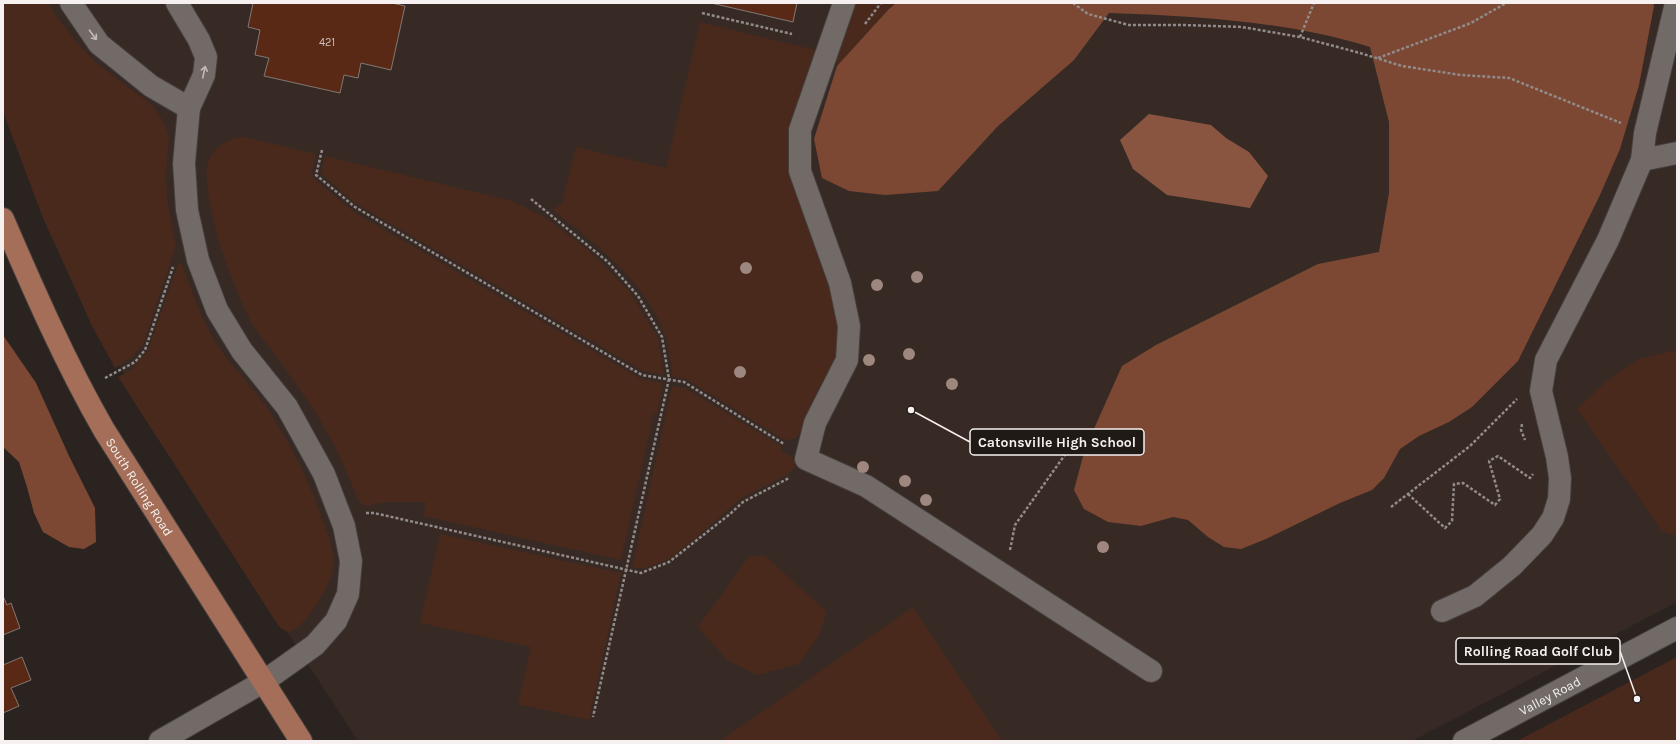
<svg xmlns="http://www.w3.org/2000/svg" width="1680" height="744" viewBox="0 0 1680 744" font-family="Karla,sans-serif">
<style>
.built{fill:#372a25}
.green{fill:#48291c}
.forest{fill:#7c4834}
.water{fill:#895540}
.building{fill:#5a2915;stroke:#807875}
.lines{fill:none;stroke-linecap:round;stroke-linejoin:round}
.minor-casing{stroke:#443e3d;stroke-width:24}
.major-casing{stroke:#443e3d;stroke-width:24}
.path{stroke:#918b89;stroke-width:2.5;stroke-dasharray:3 2;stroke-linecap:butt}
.minor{stroke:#726a67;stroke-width:22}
.major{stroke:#a46e58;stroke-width:22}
.tree{fill:#9e877f}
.oneway{stroke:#c1bbb9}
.labels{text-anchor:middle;stroke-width:3;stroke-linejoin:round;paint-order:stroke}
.number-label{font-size:11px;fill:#cfbfb9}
.street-label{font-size:13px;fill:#f6f1f0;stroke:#201a17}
.leader{fill:none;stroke:#f6f1f0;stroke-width:1.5}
.callout-dot{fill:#f6f1f0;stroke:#201a17;stroke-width:1.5}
.callout{fill:#201a17;stroke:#f6f1f0;stroke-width:1.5}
.callout-label{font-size:14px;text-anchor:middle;font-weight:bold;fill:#f6f1f0}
</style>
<rect width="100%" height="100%" fill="#2a2320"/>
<polygon class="built" points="3,3 1677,3 1677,602 1412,741 358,741 188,479 104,341"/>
<g class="green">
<polygon points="3,3 48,3 56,16 79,45 97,64 151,104 164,122 169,137 166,175 167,200 176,245 143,345 131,358 115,368 93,328 43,218 3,112"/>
<polygon points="844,3 896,3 888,10 837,66 832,37"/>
<path d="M700,22L816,50L794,122L822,259L843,331L841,347L816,405L796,438L790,440L783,439L686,379L673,377C670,362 669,346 664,332C643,279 596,245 553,210L562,203L576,147L666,168Z"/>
<path d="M244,137L316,154L311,176L354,212L641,379L663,383L657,414L654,413L621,560L423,516L426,502H386L366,506L359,502C348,475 336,446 320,420C307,399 293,380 279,360C270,348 260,336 252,323C233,290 203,205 207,167C209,149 228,138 244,137Z"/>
<polygon points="325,156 512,201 546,218 587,249 630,292 658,338 664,375 643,371 355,203 321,173"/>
<path d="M178,264H182C191,290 201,316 214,340C228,363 249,382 265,405C289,440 309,480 323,521C328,535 334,550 334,565C333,580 313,613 302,623C292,632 288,636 278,625L118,377L132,369L148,350Z"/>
<polygon points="1677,350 1677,536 1662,531 1577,409 1609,379 1639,359"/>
<polygon points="672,386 685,388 781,446 781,451 799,461 797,466 787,475 740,499 696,538 669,559 646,568 632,568"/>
<polygon points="440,534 621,573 589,720 518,704 531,647 420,623"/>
<polygon points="749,556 765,556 827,612 818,637 799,664 757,675 727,660 698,627"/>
<polygon points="913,607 1002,741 720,741"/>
<polygon points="1677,657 1677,741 1517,741"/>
</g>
<g class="forest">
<path d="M896,3H1653L1654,6L1639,85L1620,149L1600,195L1518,361L1472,407L1449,422L1419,436L1400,449L1384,478L1372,490L1340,503L1266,539L1241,549L1224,547L1208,537L1188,520L1173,517L1141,526L1108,522L1084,509L1074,490L1085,449L1122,366L1156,345L1318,264L1379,252L1389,193V122L1370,47C1286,21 1196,16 1109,13L1074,60L998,126L938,191L885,195L849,191L822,178L814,139L837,66L888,10Z"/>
<polygon points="3,335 36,383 69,456 95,508 96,542 84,549 69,547 43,532 34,513 27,487 19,462 3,447"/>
</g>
<polygon class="water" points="1149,114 1211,125 1226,138 1249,152 1268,176 1250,208 1167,195 1133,169 1120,140"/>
<g class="building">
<polygon points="253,3 392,3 405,6 391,70 361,63 358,78 344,75 340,93 264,76 269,58 255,55 260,30 248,27"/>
<polygon points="711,3 797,3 793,22"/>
<polygon points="3,596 7,605 11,603 20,628 3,635"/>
<polygon points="22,657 31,680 11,688 19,706 3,713 3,665"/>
</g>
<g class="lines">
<defs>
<g id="minor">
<polyline points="71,3 99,44 151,86 189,108"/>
<polyline points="844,3 800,130 800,171 840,283 849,326 847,360 815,423 806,459 866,486 1151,671"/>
<polyline points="1642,160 1677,153"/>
<polyline points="1442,611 1475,596 1512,566 1542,535 1553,518 1559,499 1560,478 1557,457 1541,391 1546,360 1608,240 1642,160 1645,133 1676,3"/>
<polyline points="160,741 263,682 315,645 336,621 348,594 351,561 344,526 324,474 287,407 242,351 217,310 198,260 187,210 184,163 189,108 204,75 206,57 199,40 177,3"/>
<path id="s1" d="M1464,741L1677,628"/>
</g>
<g id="major">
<path id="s2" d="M3,219C34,291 65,362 104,430L301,741"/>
</g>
</defs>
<use href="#minor" class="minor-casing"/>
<use href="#major" class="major-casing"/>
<g class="path">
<polyline points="1073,3 1088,14 1129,25 1184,25 1242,27 1300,37 1360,53 1402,66 1461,75 1509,78 1621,123"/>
<polyline points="702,13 792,34"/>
<polyline points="865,24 881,3"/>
<polyline points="1300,37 1314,3"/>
<polyline points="1378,58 1471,23 1506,3"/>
<polyline points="322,150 316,175 355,207 642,375 684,382 784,444"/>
<polyline points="531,199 608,262 638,296 662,337 669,379 593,717"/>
<polyline points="105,378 135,362 145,350 173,267"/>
<polyline points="1522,424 1521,430 1525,440"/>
<polyline points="1408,494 1445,528 1452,521 1454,484 1463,483 1495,505 1500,499 1489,461 1498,456 1530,478 1533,474"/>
<polyline points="1391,507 1470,446 1517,399"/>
<polyline points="366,513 374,513 641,573 669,562 730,514 743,502 789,478"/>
<polyline points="1010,550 1015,525 1079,435"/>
</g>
<use href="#minor" class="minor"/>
<use href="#major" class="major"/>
</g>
<g class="tree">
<circle cx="746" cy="268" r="6"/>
<circle cx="917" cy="277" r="6"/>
<circle cx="877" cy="285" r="6"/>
<circle cx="909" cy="354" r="6"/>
<circle cx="869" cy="360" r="6"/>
<circle cx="740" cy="372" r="6"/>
<circle cx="952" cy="384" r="6"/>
<circle cx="863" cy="467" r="6"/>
<circle cx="905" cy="481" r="6"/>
<circle cx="926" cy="500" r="6"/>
<circle cx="1103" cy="547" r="6"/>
</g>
<defs><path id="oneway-shaft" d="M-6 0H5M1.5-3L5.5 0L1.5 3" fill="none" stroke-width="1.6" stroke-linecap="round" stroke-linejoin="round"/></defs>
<g class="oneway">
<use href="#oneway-shaft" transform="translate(93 35) rotate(53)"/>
<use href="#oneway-shaft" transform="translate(204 72) rotate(-78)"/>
</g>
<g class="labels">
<g class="number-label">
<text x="327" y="46">421</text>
</g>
<g class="street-label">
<text dy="5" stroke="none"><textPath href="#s2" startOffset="301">South Rolling Road</textPath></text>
<text dy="5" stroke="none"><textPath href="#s1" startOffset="97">Valley Road</textPath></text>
</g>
</g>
<path class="leader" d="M911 410L970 442M1637 699L1620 651"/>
<g class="callout-dot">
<circle cx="911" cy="410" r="4"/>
<circle cx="1637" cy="699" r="4"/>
</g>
<g class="callout">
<rect x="970" y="429" width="174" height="26" rx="4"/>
<rect x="1456" y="638" width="164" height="26" rx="4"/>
</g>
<g class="callout-label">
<text x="1057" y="447">Catonsville High School</text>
<text x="1538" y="656">Rolling Road Golf Club</text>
</g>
<rect width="1680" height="744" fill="none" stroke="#f6f1f0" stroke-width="8"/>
</svg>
